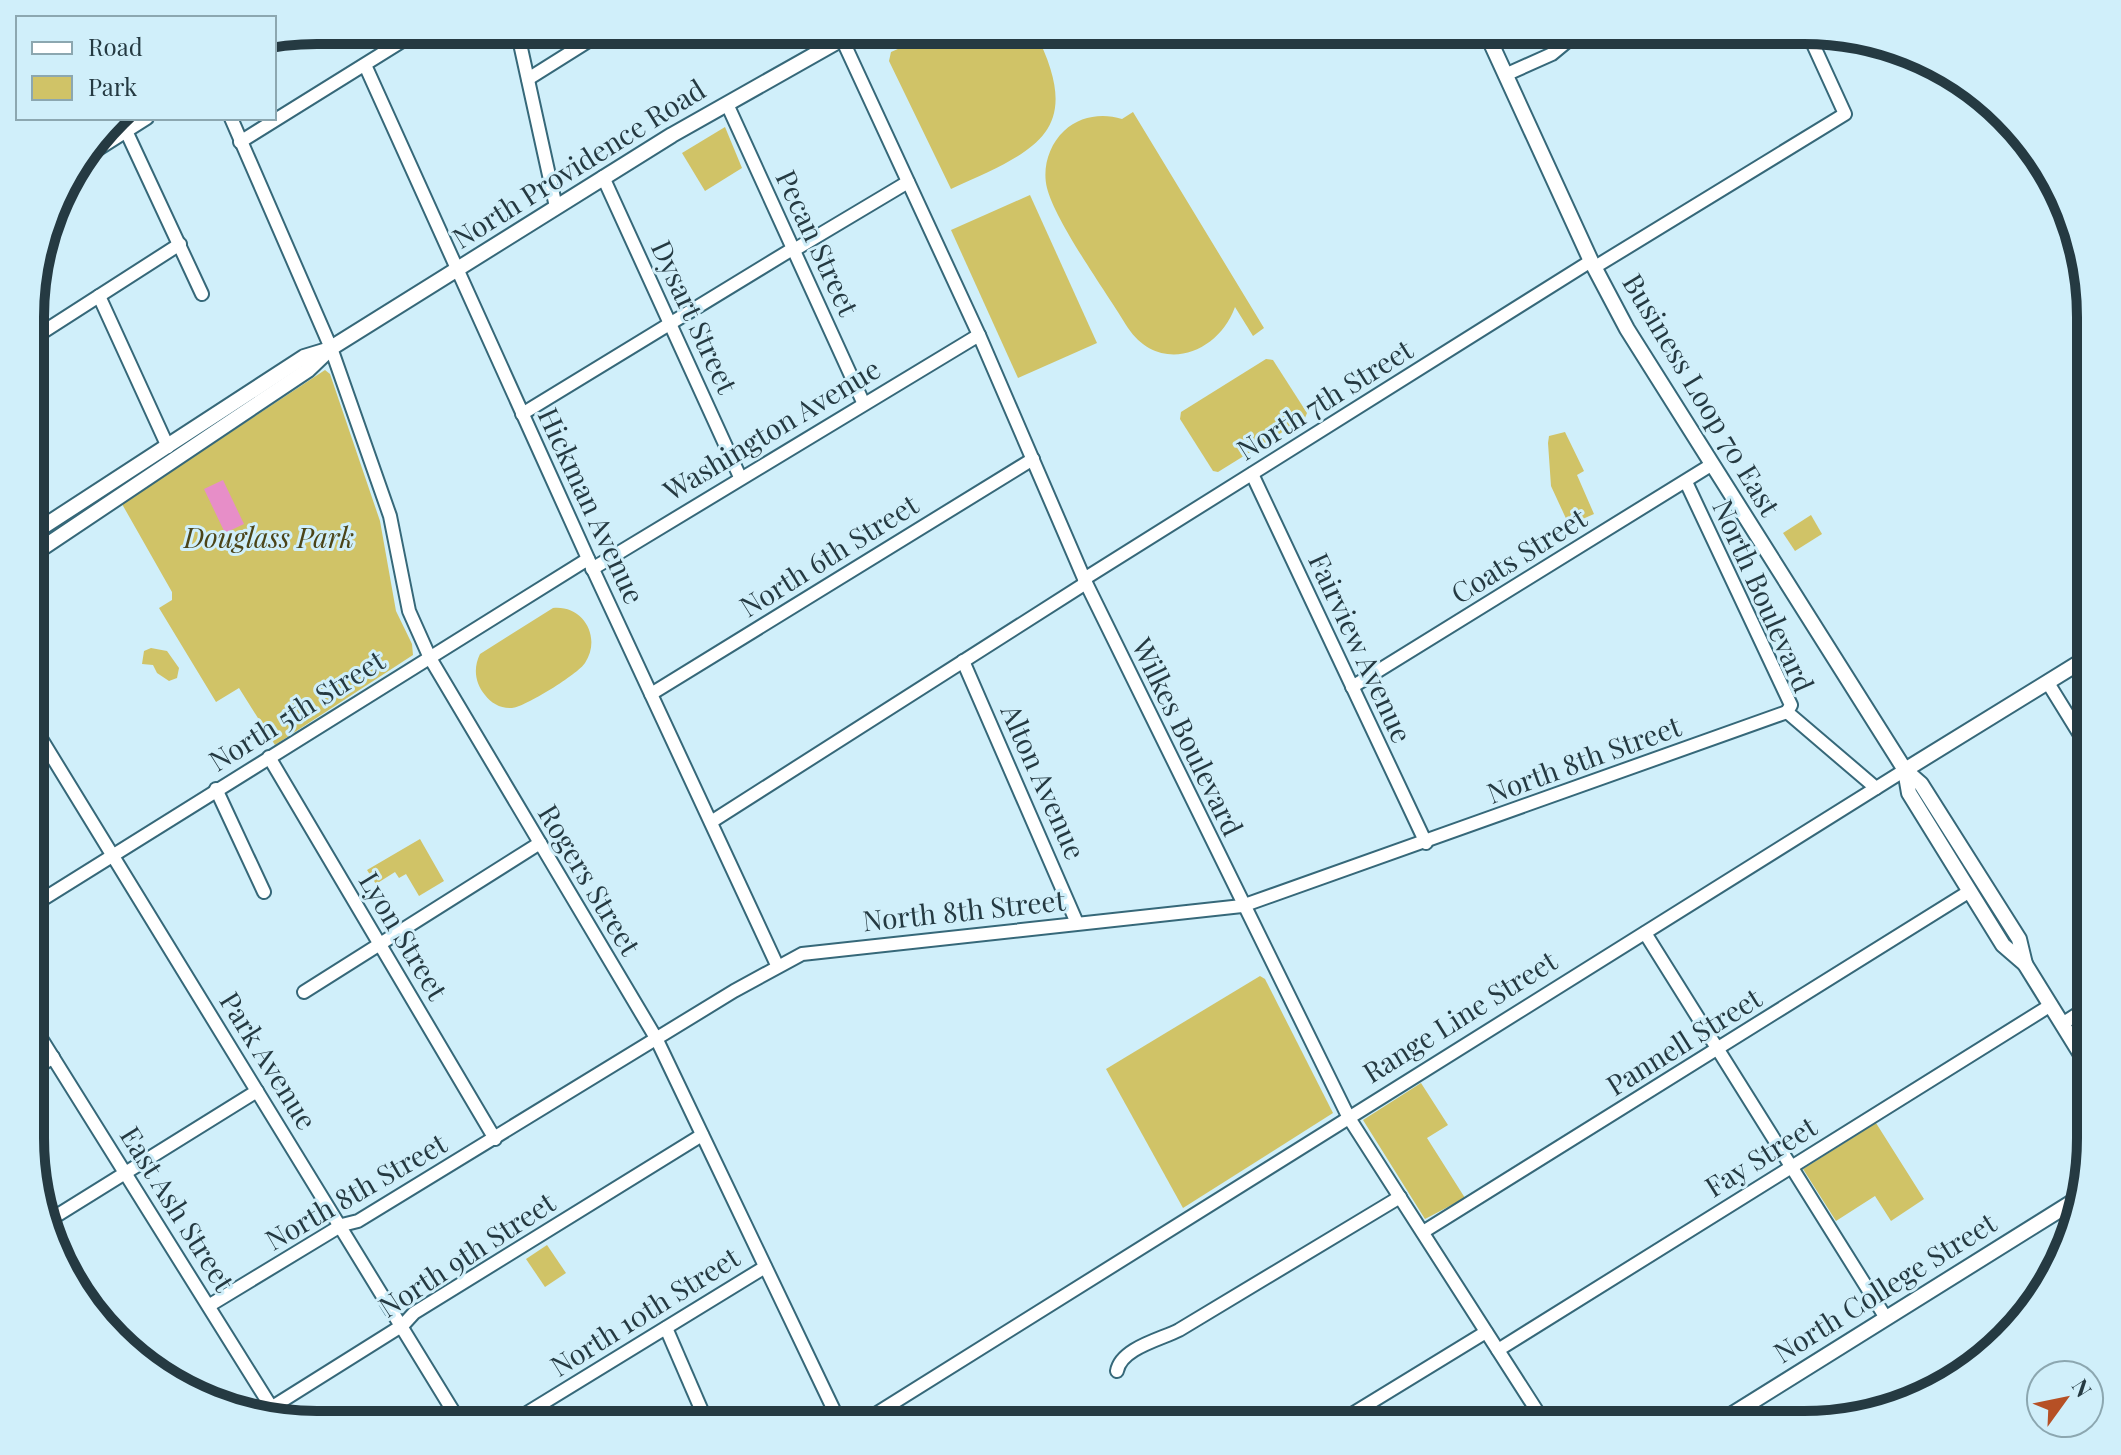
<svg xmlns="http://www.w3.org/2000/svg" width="2121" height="1455" viewBox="0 0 2121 1455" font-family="'Playfair Display',serif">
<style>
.green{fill:#d0c367}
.water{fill:#e78ec8}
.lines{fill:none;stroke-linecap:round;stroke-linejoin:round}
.minor-casing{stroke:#366879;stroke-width:16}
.major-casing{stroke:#366879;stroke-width:18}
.minor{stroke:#fff;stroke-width:12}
.major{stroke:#fff;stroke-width:14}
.labels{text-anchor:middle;stroke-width:6;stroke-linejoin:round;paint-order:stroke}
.street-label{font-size:28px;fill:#253a42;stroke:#d0effa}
.park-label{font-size:28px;font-style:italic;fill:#4b4418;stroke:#d0effa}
.rim{fill:none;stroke:#253a42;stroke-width:10}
</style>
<rect width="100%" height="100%" fill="#d0effa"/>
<g class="green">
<path d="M941,30H1034C1087,133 1036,150 951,189L889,61L891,52Z"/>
<path d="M1133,112L1264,328L1253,336L1235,307C1218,354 1160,375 1128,328C1107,293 1056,223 1047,188C1042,168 1049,145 1064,131C1080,116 1102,113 1122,119Z"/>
<polygon points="725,127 742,168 705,191 682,153"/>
<polygon points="1030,195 1097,343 1018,378 951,230"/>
<polygon points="1266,359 1273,360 1307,413 1305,418 1218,472 1213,471 1180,419 1181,412"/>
<polygon points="325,370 330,374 380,521 396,611 412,644 413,655 275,745 239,688 216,702 159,608 172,600 172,592 122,504"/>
<polygon points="1565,432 1584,471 1577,475 1594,514 1569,525 1551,486 1548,443 1549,436"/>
<polygon points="1811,515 1822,534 1795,551 1783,533"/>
<path d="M553,608C583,605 602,637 585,663C578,674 525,707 512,708C501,709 491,703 485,695C475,683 473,668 480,654Z"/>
<polygon points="151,648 167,651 179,668 177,678 169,681 157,673 153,665 142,664 144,651"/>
<polygon points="420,839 444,881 419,896 406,874 399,878 395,872 376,884 367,870"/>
<polygon points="1260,976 1265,979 1333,1113 1183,1208 1106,1069"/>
<polygon points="1421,1083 1448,1125 1427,1138 1465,1198 1425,1219 1363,1120"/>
<polygon points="1876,1123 1924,1199 1891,1221 1875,1196 1836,1221 1803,1169"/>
<polygon points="547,1245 566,1273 545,1287 526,1259"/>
</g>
<polygon class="water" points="223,480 244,524 225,533 204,489"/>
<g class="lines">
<defs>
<g id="minor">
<polyline points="517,30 556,207"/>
<polyline points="842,39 979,335 1086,583 1349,1118 1546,1425"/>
<polyline points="365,65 590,563 777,965"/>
<polyline points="1505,75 1552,54 1581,30"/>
<polyline points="528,79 606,30"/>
<polyline points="727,104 863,402"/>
<polyline points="120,118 202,294"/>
<polyline points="231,118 331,348 390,516 409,611 430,658 656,1038 841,1425"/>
<polyline points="240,142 420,30"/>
<polyline points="84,158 147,118"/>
<polyline points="603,177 740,477"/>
<polyline points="794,250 908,182"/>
<polyline points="1595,267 1845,114 1807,31"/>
<polyline points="99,296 168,447"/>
<polyline points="32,339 180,244"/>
<polyline points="522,414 794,248"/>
<polyline points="1252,474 1426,843"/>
<polyline points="1686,482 1791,705 1787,712 1876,788"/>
<polyline points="592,569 979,335"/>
<polyline points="1084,579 1591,261"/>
<polyline points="963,661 1077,923"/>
<polyline points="2048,683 2090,751"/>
<polyline points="1352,687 1711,465"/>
<polyline points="651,694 1033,459"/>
<polyline points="32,724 461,1424"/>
<polyline points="269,757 495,1139"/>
<polyline points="216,789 264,892"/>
<polyline points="711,822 1086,583"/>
<polyline points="32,906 588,559"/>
<polyline points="1645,933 1886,1318"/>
<polyline points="304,992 540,843"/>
<polyline points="32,1024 280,1421"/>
<polyline points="2062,1024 2090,1006"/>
<polyline points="32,1071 53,1057"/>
<polyline points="48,1221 257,1091"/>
<polyline points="1423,1232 1970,891"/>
<polyline points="210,1305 342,1225 358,1221 734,991 802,954 1242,906 1787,712"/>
<polyline points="666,1328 708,1425"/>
<polyline points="1498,1350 2051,1005"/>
<path d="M1117,1371C1121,1348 1162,1339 1179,1330L1400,1197"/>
<polyline points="258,1416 403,1325 414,1313 702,1135"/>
<polyline points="509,1424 765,1267"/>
<polyline points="858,1425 1905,770"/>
<polyline points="1334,1425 1486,1332"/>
</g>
<g id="major">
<polyline points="1485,30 1591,261 1627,329 1905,770 1921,784 2019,939 2025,964"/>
<polyline points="32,534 304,357 327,350"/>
<polyline points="32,555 308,370 331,348 672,135 858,30"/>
<polyline points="1905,770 1909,793 2003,945 2025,964 2090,1069"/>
<polyline points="1905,770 2090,656"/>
<polyline points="1715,1425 2082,1196"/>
</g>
</defs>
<use href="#minor" class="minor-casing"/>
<use href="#major" class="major-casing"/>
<use href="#minor" class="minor"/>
<use href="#major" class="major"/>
</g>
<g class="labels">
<g class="street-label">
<text transform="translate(579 164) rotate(-32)" y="10">North Providence Road</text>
<text transform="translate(817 243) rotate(65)" y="10">Pecan Street</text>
<text transform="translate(694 317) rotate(65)" y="10">Dysart Street</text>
<text transform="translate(1701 395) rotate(59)" y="10">Business Loop 70 East</text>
<text transform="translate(1325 400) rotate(-32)" y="10">North 7th Street</text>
<text transform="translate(772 430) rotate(-31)" y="10">Washington Avenue</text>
<text transform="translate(591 506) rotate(65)" y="10">Hickman Avenue</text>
<text transform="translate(829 556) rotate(-32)" y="10">North 6th Street</text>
<text transform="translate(1519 556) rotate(-32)" y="10">Coats Street</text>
<text transform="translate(1763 596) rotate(66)" y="10">North Boulevard</text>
<text transform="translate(1360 648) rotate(65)" y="10">Fairview Avenue</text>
<text transform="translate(297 711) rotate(-32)" y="10">North 5th Street</text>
<text transform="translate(1187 737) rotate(64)" y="10">Wilkes Boulevard</text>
<text transform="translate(1584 760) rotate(-20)" y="10">North 8th Street</text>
<text transform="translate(1043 782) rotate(66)" y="10">Alton Avenue</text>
<text transform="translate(589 880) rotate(59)" y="10">Rogers Street</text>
<text transform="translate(964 911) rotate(-6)" y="10">North 8th Street</text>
<text transform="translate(403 936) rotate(59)" y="10">Lyon Street</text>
<text transform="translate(1460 1017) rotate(-32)" y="10">Range Line Street</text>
<text transform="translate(1684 1042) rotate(-32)" y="10">Pannell Street</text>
<text transform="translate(268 1061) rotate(58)" y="10">Park Avenue</text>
<text transform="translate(1761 1157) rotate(-32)" y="10">Fay Street</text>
<text transform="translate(356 1192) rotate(-30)" y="10">North 8th Street</text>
<text transform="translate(177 1209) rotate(58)" y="10">East Ash Street</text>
<text transform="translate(467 1255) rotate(-33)" y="10">North 9th Street</text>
<text transform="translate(1885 1288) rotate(-32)" y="10">North College Street</text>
<text transform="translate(645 1312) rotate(-32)" y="10">North 10th Street</text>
</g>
<g class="park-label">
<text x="269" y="548">Douglass Park</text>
</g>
</g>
<path d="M0 0H2121V1455H0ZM317 44H1804A273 273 0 0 1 2077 317V1138A273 273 0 0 1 1804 1411H317A273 273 0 0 1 44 1138V317A273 273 0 0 1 317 44Z" fill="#d0effa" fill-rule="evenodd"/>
<path class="rim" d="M317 44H1804A273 273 0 0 1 2077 317V1138A273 273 0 0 1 1804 1411H317A273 273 0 0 1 44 1138V317A273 273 0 0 1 317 44Z"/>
<rect x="16" y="16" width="260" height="104" fill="#d0effa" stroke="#8ca7b0" stroke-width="2"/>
<rect x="32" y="42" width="40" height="12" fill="#ffffff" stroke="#8ca7b0" stroke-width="2"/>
<text x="88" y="56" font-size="24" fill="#253a42">Road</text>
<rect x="32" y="76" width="40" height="24" fill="#d0c367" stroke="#8ca7b0" stroke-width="2"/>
<text x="88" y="96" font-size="24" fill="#253a42">Park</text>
<g transform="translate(2065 1399) rotate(57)"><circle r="38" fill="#d0effa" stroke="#8ca7b0" stroke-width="2"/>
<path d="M0-6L14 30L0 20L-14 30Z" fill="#b65025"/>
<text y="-12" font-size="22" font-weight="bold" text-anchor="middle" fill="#253a42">N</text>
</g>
</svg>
